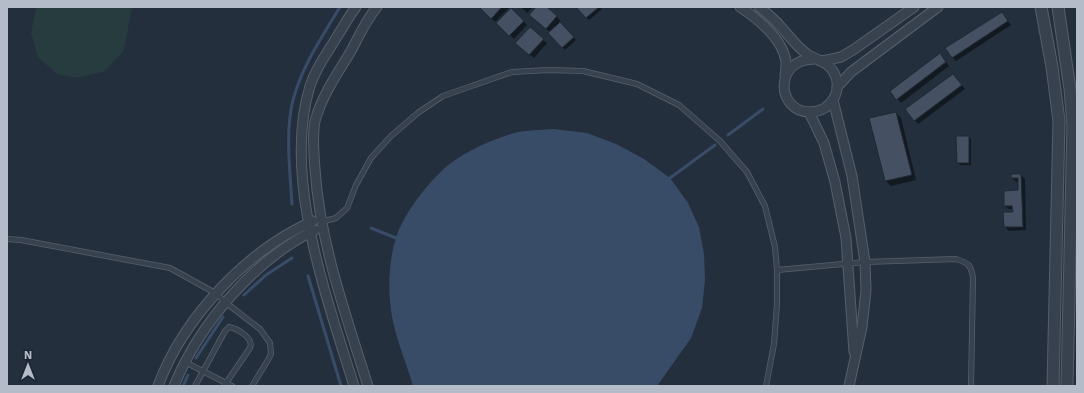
<svg xmlns="http://www.w3.org/2000/svg" width="1084" height="393" viewBox="0 0 1084 393" font-family="'Work Sans',sans-serif">
<style>
.green{fill:#263c3f}
.water{fill:#394c67}
.shadow{fill:#0007}
.lines{fill:none;stroke-linecap:round;stroke-linejoin:round}
.stream{stroke:#394c67;stroke-width:3}
.building{fill:#455162;stroke:#1f2835}
.service-casing{stroke:#565f6c;stroke-width:6}
.minor-casing{stroke:#565f6c;stroke-width:11}
.tertiary-casing{stroke:#565f6c;stroke-width:13}
.service{stroke:#38414e;stroke-width:4.5}
.minor{stroke:#38414e;stroke-width:9}
.tertiary{stroke:#38414e;stroke-width:11}
</style>
<rect width="100%" height="100%" fill="#242f3e"/>
<polygon class="green" points="36,7 132,7 124,50 105,71 77,78 57,74 38,57 31,33"/>
<path class="water" d="M553,129L587,133L616,144L644,159L670,178L688,203L699,227L704,254L705,280L702,308L691,338L657,386H413C405,358 392,331 390,301C388,283 390,256 396,238C403,214 431,178 451,163C470,149 492,140 514,133C526,130 541,130 553,129Z"/>
<g class="shadow">
<polygon points="481,7 508,7 509,8 495,22"/>
<polygon points="521,7 533,7 527,13"/>
<polygon points="538,7 546,7 560,20 559,22 576,40 565,50 549,33 550,32 534,19"/>
<polygon points="577,7 600,7 602,9 589,20"/>
<polygon points="511,9 527,25 514,39 498,23"/>
<polygon points="1002,13 1011,25 956,61 952,57"/>
<polygon points="543,40 547,43 534,58 520,47"/>
<polygon points="943,58 949,66 901,103 891,91"/>
<polygon points="953,75 965,89 918,124 915,120"/>
<polygon points="896,113 901,118 916,180 891,186 886,181"/>
<polygon points="968,137 971,139 971,165 960,165 958,163"/>
<polygon points="1021,175 1025,179 1026,230 1009,231 1005,227 1014,213 1013,209 1009,209 1005,206 1020,191 1019,182 1016,182 1012,178"/>
</g>
<g class="lines">
<g class="stream">
<polyline points="728,135 763,109"/>
<polyline points="670,178 715,145"/>
<path d="M292,204C290,171 285,131 293,100C302,66 322,37 340,7"/>
<polyline points="371,228 396,238"/>
<polyline points="308,276 341,386"/>
<polyline points="244,295 266,275 292,258"/>
<polyline points="196,358 223,317"/>
<polyline points="183,386 188,375"/>
</g>
</g>
<g class="building">
<polygon points="479,7 502,7 491,19"/>
<polygon points="536,7 547,7 557,16 546,29 529,15"/>
<polygon points="576,7 599,7 586,18"/>
<polygon points="511,8 524,21 509,36 496,23"/>
<polygon points="1002,12 1008,21 952,58 945,48"/>
<polygon points="560,22 574,37 562,48 548,33"/>
<polygon points="530,27 544,39 529,55 515,43"/>
<polygon points="940,53 946,62 896,100 890,91"/>
<polygon points="953,74 962,85 914,121 905,109"/>
<polygon points="896,112 912,175 885,181 869,118"/>
<polygon points="956,136 969,136 969,163 957,163"/>
<polygon points="1011,174 1021,174 1023,227 1004,227 1003,212 1013,212 1012,206 1004,206 1004,191 1018,190 1018,178 1011,178"/>
</g>
<g class="lines">
<defs>
<g id="service">
<polyline points="321,222 336,218 347,208 356,185 371,158 391,136 419,112 443,96 512,72 548,70 583,71 637,84 679,105 720,141 747,172 765,206 775,247 777,270 777,304 774,344 766,386"/>
<polyline points="7,239 21,240 170,268 217,294 225,302 260,329 270,343 271,354 268,360 252,386"/>
<path d="M777,270L865,262L956,259C969,263 971,265 973,278L971,386"/>
<polyline points="185,362 232,386"/>
<path d="M195,386L225,331L229,327C238,329 254,338 250,348L224,386"/>
</g>
<g id="minor">
<path d="M740,7C758,19 783,39 786,62C786,66 786,71 785,75"/>
<path d="M759,7C767,13 775,20 782,28C790,37 797,47 807,54C816,60 827,61 833,71C844,89 832,112 810,112C776,112 773,58 816,59"/>
<polyline points="820,61 827,60 841,57 853,50 914,7"/>
<polyline points="837,87 851,72 938,7"/>
<polyline points="833,100 852,176 865,262 866,290 862,327 849,386"/>
<polyline points="809,112 824,143 835,182 846,238 854,352"/>
<path d="M158,386C183,318 247,250 313,221"/>
<path d="M174,386C199,324 255,259 315,230"/>
<path d="M354,386C327,298 282,177 310,86C316,67 328,52 338,35C344,26 349,16 356,7"/>
<path d="M368,386C346,315 320,244 315,169C314,154 312,136 315,121C322,95 338,73 351,51C359,36 366,20 377,7"/>
</g>
<g id="tertiary">
<polyline points="1041,7 1052,67 1059,121 1053,386"/>
<polyline points="1058,7 1070,89 1073,124 1067,386"/>
</g>
</defs>
<use href="#service" class="service-casing"/>
<use href="#minor" class="minor-casing"/>
<use href="#tertiary" class="tertiary-casing"/>
<use href="#service" class="service"/>
<use href="#minor" class="minor"/>
<use href="#tertiary" class="tertiary"/>
</g>
<rect width="1084" height="393" fill="none" stroke="#b4bcc9" stroke-width="16"/>
<g transform="translate(28 365)" stroke="#1d2633" stroke-width="3" paint-order="stroke">
<path d="M0-3L7 15L0 10L-7 15Z" fill="#b4bcc9"/>
<text y="-6" font-size="11" font-weight="bold" text-anchor="middle" fill="#b4bcc9">N</text>
</g>
</svg>
